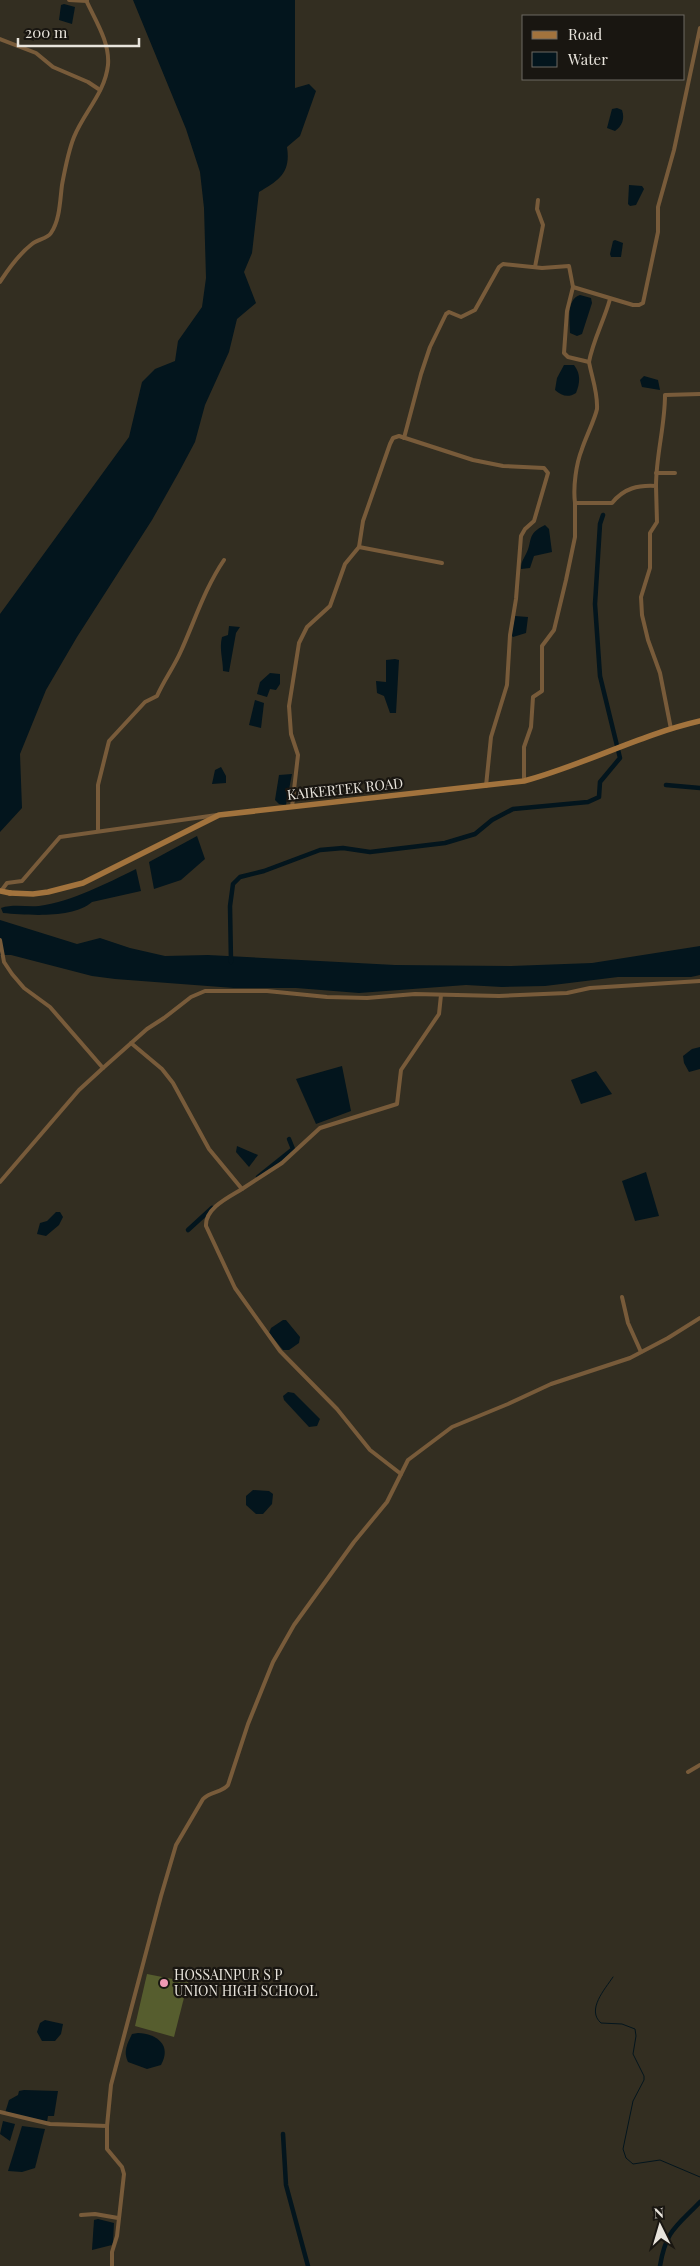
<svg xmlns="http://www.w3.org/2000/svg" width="700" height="2266" viewBox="0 0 700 2266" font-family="'Playfair Display',serif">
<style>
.green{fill:#565d2e}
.water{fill:#03151d}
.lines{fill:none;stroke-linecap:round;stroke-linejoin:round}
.stream{stroke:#03151d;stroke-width:1}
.canal{stroke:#03151d;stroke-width:4.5}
.minor{stroke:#785b3a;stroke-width:4}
.secondary{stroke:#a2733d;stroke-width:5.5}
.secondary-bridge{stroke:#a2733d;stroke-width:5.5}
.poi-dot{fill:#f09ab4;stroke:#191611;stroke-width:2}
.labels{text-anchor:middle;stroke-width:4.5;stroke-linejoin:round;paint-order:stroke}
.street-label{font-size:14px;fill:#e8e4dc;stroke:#191611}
.poi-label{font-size:14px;fill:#e8e4dc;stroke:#191611;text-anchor:start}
</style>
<rect width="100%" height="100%" fill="#332e21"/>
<polygon class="green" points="147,1974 188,1982 174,2037 135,2026"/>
<g class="water">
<path d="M133,0H295V88L309,84L316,91L300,136L287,147C291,173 279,180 259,192L252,253L244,272L256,303L237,319L229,352L205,405L195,442L179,472L152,520L77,637L46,690L20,754L22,808L0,832V614L129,437L142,382L155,369L175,361L178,341L202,307L206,278L204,208L200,172L186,129Z"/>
<polygon points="64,4 75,7 72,24 59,20 61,5"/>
<path d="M617,108L622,110C625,119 622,126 615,131L607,128L612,109Z"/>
<polygon points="629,185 642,186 644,189 636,205 630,206 628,204"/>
<polygon points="615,240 623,243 621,257 611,257 610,254 613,241"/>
<path d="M580,295L591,298L592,303L582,334L577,336L570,333C570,321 566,299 580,295Z"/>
<path d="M564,365H574C581,374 580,383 576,393C568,398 562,396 555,390L557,378Z"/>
<polygon points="644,376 658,380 660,390 642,387 640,380"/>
<path d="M545,525L549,529L552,552L534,556L530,568L521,569C521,562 523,560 526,554C533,541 526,534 545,525Z"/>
<polygon points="515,616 528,617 526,633 513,637 511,635"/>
<path d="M229,626L240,627L236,633L229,672L223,671C223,659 219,649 222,637L228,635Z"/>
<polygon points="395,659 399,660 396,713 390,713 384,696 377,693 376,681 386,682 386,660"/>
<polygon points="270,673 280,674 280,684 276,690 270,689 267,697 257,694 260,682"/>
<polygon points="255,700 264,703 261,728 249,725"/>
<polygon points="221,767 226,776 226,783 212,784 215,770"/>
<polygon points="292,774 286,805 279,804 275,800 279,775"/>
<polygon points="197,836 205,859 181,880 154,889 149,862"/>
<path d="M136,869L141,891L92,902C73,919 27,915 3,913L1,908C13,904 26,907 39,906C71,902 107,883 136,869Z"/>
<polygon points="0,920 77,944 100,938 130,948 165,956 208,955 395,965 511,966 592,963 700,946 700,975 691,977 618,977 545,986 502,987 466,985 359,993 296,988 234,988 115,979 92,976 11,955 0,955"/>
<polygon points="700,1047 700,1069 689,1072 684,1063 683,1056 692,1049"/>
<polygon points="342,1066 351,1111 316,1124 296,1079"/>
<polygon points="596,1071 612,1094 581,1104 571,1080"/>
<polygon points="237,1146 258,1155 249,1167 236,1152"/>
<polygon points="646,1172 659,1216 635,1221 622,1181"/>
<polygon points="56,1212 60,1212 63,1217 59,1225 46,1236 37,1234 40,1223 47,1221"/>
<polygon points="283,1320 286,1320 300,1337 299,1343 289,1350 283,1350 269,1333 271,1328"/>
<polygon points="288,1392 294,1393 320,1419 317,1426 309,1427 284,1400 283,1396"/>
<polygon points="253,1490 269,1491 273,1494 272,1504 263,1514 256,1514 246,1505 246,1496"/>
<polygon points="45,2020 63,2024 61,2034 55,2041 42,2041 37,2032 40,2023"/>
<path d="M138,2033C157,2034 172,2045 161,2065L147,2069L128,2062C123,2052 127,2044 132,2034Z"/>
<polygon points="24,2090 58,2091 54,2116 48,2116 47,2122 5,2113 9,2100 18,2095 19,2091"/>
<polygon points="3,2121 15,2124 10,2141 0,2134"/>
<polygon points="22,2126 45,2129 35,2168 22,2172 8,2171"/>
<polygon points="98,2219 114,2223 113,2242 112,2245 92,2250 94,2220"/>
</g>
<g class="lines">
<path class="stream" d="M613,1977C605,1989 586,2010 601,2023L622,2024L635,2029L636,2036L633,2054L644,2076V2080L633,2101L623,2149L626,2158L633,2164L660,2160L700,2177"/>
<g class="canal">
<polyline points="666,785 700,788"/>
<polyline points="231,962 230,906 233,884 240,877 264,871 320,850 343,848 370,852 445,843 475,834 492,820 513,809 588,802 599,797 600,782 620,758 600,676 595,604 600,524 603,515"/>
<polyline points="258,1177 293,1149 289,1139"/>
<polyline points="188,1230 212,1208"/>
<polyline points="283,2134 286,2185 308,2266"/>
<path d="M660,2266C666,2230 676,2227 700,2202"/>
</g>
<g class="minor">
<polyline points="69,0 87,1"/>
<polyline points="0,39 36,53 53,67 88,82 100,90"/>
<polyline points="535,267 543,225 537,209 538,200"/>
<path d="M0,282C9,268 19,254 32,244C38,239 47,239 51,233C60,220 60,200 62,185C65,169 68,152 74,137C84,112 105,93 108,65C110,42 95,20 86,0"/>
<path d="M589,362C593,340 604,321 610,299"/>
<polyline points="404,438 421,374 430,347 446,314 449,312 461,317 475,310 499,267 503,264 542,268 569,266 573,287"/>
<polyline points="656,473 675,473"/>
<path d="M656,486C656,455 665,426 665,395L700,394"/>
<polyline points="359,547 442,563"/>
<path d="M671,729L660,673L648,640L642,615L641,597L650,568V533L657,522L656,486C638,485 624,488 612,503H575C573,487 576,464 582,449C585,439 595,419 597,409C598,393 592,378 589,362L568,357L564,353L567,311L573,287L633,305H639L643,303L658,232V207L674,150L700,28"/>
<polyline points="524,781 524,747 531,727 533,697 542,691 542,646 554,630 566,580 575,537 575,503"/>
<polyline points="292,807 298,755 291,734 289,706 299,643 307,627 330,606 345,564 359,547 363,521 390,444 393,438 399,436 473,460 503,466 544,468 548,473 534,521 525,529 521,536 516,599 510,635 507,685 491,737 486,786"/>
<path d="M98,831V785L109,741L145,702L157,696C164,680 174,667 181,651C195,620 205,588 224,560"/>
<polyline points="1,891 7,883 22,881 60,837 217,815"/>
<polyline points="0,940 4,962 12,974 24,988 50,1007 103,1068 79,1090 0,1182"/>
<path d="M131,1043L162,1069L173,1083L209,1149L242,1189C229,1197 205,1208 206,1226L235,1288L280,1351L337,1409L370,1450L401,1474"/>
<polyline points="103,1068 147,1029 164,1018 191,997 205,991 267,991 327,997 367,998 415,994 499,996 567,993 590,988 700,981"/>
<polyline points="242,1189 282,1163 320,1128 397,1104 401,1070 439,1014 441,995"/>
<polyline points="622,1297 628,1323 641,1352"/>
<polyline points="688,1772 700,1765"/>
<polyline points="0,2112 50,2124 107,2126"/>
<polyline points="81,2215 95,2214 118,2218"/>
<path d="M112,2266V2252L117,2236L124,2174L122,2167L107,2149V2126L111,2085L161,1896L176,1845L203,1799C210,1791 222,1793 228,1785L248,1724L273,1662L294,1625L354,1542L387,1502L408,1460L452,1427L508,1404L551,1384L630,1358L668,1338L700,1318"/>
</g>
<path class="secondary" d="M10,893L33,894L48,892L83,883L219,815L524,781C584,765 639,735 700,721"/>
<polyline class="secondary-bridge" points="0,891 10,893"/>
</g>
<circle class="poi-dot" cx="164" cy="1983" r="5"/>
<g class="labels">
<g class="street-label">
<text transform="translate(345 789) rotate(-6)" y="5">KAIKERTEK ROAD</text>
</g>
<g class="poi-label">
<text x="174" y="1980">HOSSAINPUR S P<tspan x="174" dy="16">UNION HIGH SCHOOL</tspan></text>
</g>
</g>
<rect x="522" y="15" width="162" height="65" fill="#191611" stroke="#6c6862"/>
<rect x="532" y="31" width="25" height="8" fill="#a2733d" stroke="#6c6862"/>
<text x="568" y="40" font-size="15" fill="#e8e4dc">Road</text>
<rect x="532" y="52" width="25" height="15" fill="#03151d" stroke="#6c6862"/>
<text x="568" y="65" font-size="15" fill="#e8e4dc">Water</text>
<g transform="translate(660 2226) rotate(355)" stroke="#191611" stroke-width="4" paint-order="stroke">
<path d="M0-4L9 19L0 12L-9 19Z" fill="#e8e4dc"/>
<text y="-8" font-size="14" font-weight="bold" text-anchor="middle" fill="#e8e4dc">N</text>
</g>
<path d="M18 38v8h121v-8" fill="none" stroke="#e8e4dc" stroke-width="2.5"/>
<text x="25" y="38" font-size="15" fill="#e8e4dc" stroke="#191611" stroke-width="4" paint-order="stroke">200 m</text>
</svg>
